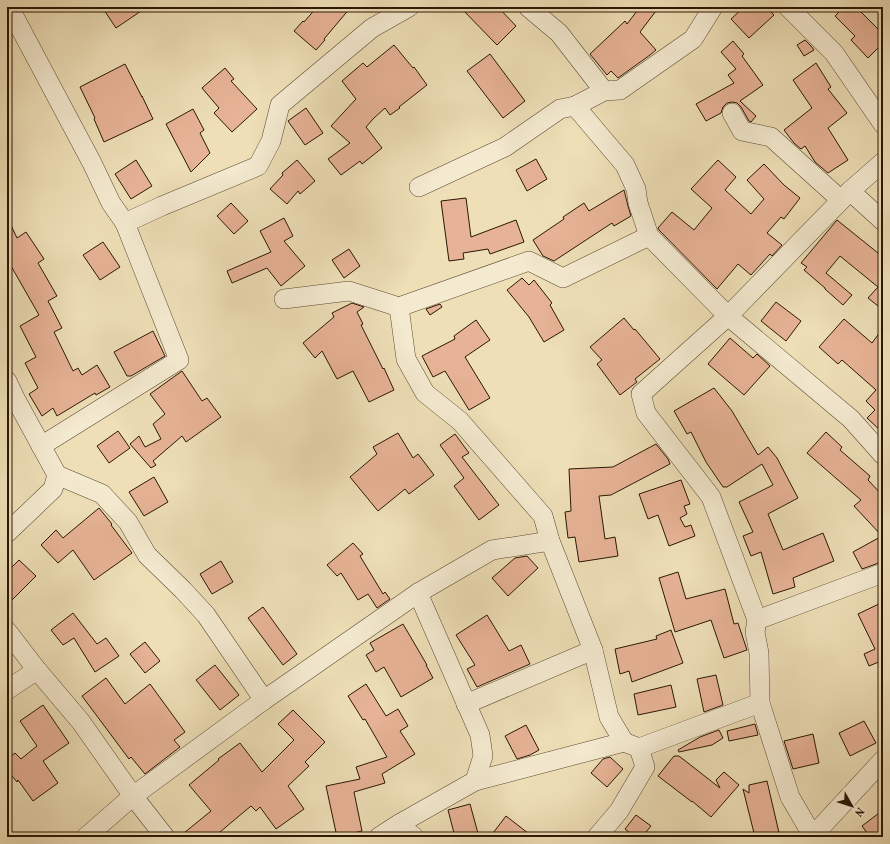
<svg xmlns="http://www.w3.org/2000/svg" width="890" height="844" viewBox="0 0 890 844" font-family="Vollkorn,serif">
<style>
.building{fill:#e7b396;stroke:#2a1704}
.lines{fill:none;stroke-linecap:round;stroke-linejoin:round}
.minor-casing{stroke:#5b4931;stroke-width:20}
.minor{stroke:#f4ead0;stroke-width:19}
</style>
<rect width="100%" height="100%" fill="#eedfb7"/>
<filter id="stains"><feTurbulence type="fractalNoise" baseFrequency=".005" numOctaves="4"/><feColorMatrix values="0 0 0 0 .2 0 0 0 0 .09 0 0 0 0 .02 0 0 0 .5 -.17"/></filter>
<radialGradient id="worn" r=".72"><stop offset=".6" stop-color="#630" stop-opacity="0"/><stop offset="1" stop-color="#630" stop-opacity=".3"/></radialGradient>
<g class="building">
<polygon points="102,7 147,7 116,28"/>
<polygon points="317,7 351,7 324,39 325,40 316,50 294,31 303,21 304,22"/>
<polygon points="460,7 498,7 516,26 497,45"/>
<polygon points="640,7 659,7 640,32 656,50 650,55 618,78 611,71 607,75 590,54 625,21 627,24"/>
<polygon points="744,7 766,7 774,15 749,38 731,19"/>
<polygon points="844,7 856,7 883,34 883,43 868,58 851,40 855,36 835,16"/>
<polygon points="805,40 811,46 814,50 804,56 797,45"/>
<polygon points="733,41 744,54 742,56 763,85 740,101 756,116 751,122 749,121 741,107 737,103 732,102 727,103 723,107 721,113 706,121 696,104 734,83 728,75 736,69 721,52"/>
<polygon points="394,45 413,68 414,67 427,85 399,107 400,108 390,115 385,108 373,119 366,127 382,148 362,164 360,161 341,175 328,159 350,143 331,126 356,99 342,81 363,63 367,67"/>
<polygon points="490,54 525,101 503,118 467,71"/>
<polygon points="816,63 831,87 828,89 847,113 828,128 848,160 828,173 815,162 805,146 801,149 794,143 784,130 812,108 793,80"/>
<polygon points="125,64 142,97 142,96 153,119 104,142 94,119 95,118 80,87"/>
<polygon points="225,68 234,79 231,81 257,109 232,132 214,113 219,108 202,88"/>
<polygon points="306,108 323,133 305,145 288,121"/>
<polygon points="193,109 204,130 200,133 210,153 191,172 166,124"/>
<polygon points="536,159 547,179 527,191 516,170"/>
<polygon points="136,160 152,186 131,199 115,174"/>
<polygon points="297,160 315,181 300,194 298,191 287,204 270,189 283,175 282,173"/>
<polygon points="718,160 736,177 725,190 751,214 764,199 747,180 764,164 784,185 800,198 784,219 781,217 767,233 782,245 772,256 770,254 751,275 738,264 717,289 659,230 658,228 672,212 694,230 712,208 691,189"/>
<polygon points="624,190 628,206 631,216 614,226 612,223 554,261 543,256 533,240 564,219 563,217 584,203 589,211"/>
<polygon points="466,198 471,237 516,220 524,242 490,254 488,249 463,253 464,259 449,261 441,201"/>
<polygon points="231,203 248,221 234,234 217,216"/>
<polygon points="7,217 17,238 26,232 44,259 38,263 57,296 48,301 62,328 54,332 73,371 78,368 82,375 97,365 110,387 96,395 95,393 57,416 53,408 42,416 29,394 38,388 25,363 36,357 20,326 39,315 11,266 7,268"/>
<polygon points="284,218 293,236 284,241 305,266 281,286 267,268 232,283 227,271 271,252 260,231"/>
<polygon points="837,220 883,257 883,310 868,298 878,287 840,256 826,273 852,295 843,305 825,289 825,288 804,270 807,267 801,263"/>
<polygon points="103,242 120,267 100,280 83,255"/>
<polygon points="349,249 360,266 344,278 332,260"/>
<polygon points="522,278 529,285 534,280 552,303 550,305 564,330 544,342 529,317 507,290"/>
<polygon points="776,302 801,321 786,341 761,321"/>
<polygon points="352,303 364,307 357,312 363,324 361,325 383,369 384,368 394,390 369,402 353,371 337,379 322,351 315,358 303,343 334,317 332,313"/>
<polygon points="440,304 442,307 430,315 426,309"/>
<polygon points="624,318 634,330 635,329 660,359 635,379 637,382 620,395 597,364 602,360 590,347"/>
<polygon points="844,319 872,343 883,328 883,433 867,418 875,410 866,401 876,390 842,360 838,364 819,347"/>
<polygon points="476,320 490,340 465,357 490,398 469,410 445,371 433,377 422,356 455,339 454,336"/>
<polygon points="153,331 165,356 131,376 127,376 114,352"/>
<polygon points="730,338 753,358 757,354 770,366 744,395 708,364"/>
<polygon points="182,371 202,401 207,398 221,417 186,442 182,436 153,461 156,465 151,468 130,444 139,436 145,447 161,439 153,424 165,414 150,394"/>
<polygon points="714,388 732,411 758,455 768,447 777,458 798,498 768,514 783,550 823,533 834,561 793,578 795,587 773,594 761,552 751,556 743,536 753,532 739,502 773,485 762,464 727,487 723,487 706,462 691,432 687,434 674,411"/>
<polygon points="118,431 130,448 109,463 97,446"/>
<polygon points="826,432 842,447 840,450 870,476 868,480 883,496 883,560 876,564 862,569 853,552 882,536 854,506 861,500 807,453"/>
<polygon points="398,433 413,458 418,454 434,475 409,494 405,489 378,511 350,477 377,454 373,447"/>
<polygon points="455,434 469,453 462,457 499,505 479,520 454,486 464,478 440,445"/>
<polygon points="656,444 668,459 670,464 611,495 599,496 605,539 615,537 618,556 579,562 575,537 568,538 565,512 571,511 569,469 613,467"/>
<polygon points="154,477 168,502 144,516 129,492"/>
<polygon points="681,480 690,504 684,506 687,514 680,518 685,527 691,525 695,536 669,546 658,515 648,519 639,494"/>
<polygon points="99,508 112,524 111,525 132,553 94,580 73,550 58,563 41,545 56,530 63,538"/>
<polygon points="353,543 363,554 360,556 383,594 385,592 390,599 377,608 368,594 358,600 341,573 337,576 327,565"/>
<polygon points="527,556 538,568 508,596 492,578 515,558"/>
<polygon points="19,560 36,576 12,600 7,595 7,572"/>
<polygon points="221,561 233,582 212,594 200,574"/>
<polygon points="678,572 686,599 725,589 734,624 738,623 747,650 724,658 711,620 675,632 659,578"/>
<polygon points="883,602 883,665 881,661 869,666 864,654 875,649 858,614"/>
<polygon points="263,607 297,654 283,665 248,618"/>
<polygon points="73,613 97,644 106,638 119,656 95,672 74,638 63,645 51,630"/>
<polygon points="487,615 509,651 521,645 530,664 477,687 467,669 475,665 456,635"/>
<polygon points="403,624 427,665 426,665 433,678 401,697 384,667 376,672 366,655 374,650 370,643"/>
<polygon points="671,630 683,663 632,682 629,671 620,674 615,649 657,639 656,636"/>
<polygon points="145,642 160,661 145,673 130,654"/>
<polygon points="215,665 239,695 220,710 196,680"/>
<polygon points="716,675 723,705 704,712 697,679"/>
<polygon points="106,678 125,704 150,684 185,732 174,740 180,747 145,774 131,757 129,759 82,696"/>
<polygon points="366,684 386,716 398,709 408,726 400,731 415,754 382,774 385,783 354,792 362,831 337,837 326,786 360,779 356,767 387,757 365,719 363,720 348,696"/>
<polygon points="671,685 676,707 638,715 634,694"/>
<polygon points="43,705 69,743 43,761 58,783 33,801 18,780 17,782 7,770 7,760 15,753 21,759 37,746 20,721"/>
<polygon points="293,710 325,742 305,762 309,766 288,786 304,809 276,829 260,807 256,811 251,806 214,837 179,837 211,811 189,785 219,760 218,759 240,743 262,772 294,740 278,724"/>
<polygon points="864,721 876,743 850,756 839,733"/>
<polygon points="755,724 758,735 729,741 727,731"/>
<polygon points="526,725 539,750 530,755 517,759 505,736"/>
<polygon points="719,730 723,738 712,745 679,752 678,750 700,737"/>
<polygon points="813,734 819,763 793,769 784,741"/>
<polygon points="674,756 679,756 720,788 716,780 724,772 739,785 711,817 692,801 692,802 658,776"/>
<polygon points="610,757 623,769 607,787 591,773 603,759"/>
<polygon points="767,781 780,837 755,837 743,789 749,793 749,785"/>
<polygon points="470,804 479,837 455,837 448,810"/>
<polygon points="883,810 883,837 870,837 862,826"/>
<polygon points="636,815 651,826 642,837 635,837 625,829"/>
<polygon points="506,816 533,837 490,837"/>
</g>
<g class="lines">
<defs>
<g id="minor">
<polyline points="9,7 92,163 111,203 125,223 162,206 258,166 271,141 280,105 372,28 409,7"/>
<polyline points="528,7 559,33 604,91"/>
<polyline points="788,7 834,53 883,124"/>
<polyline points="575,106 625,165 636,189 638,203 649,236 728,316 851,419 883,455"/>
<polyline points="732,113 742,131 771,137 841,200"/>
<polyline points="419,187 505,147 560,109 575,106 604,91 620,90 693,39 713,7"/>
<polyline points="850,191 883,221"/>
<polyline points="284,299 349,291 399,307"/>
<polyline points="7,381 15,398 57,475 53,489 7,533"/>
<polyline points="41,446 179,360 125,223"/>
<polyline points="57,475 102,494 128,522 147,555 183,590 206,615 264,700"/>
<polyline points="418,593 480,735 483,756 475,781"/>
<polyline points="757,620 883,573"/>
<polyline points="7,631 37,670 81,722 133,796 165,837"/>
<polyline points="7,690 37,670"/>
<polyline points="466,704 593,650"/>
<polyline points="624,742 609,717 593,650 550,541 543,516 460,421 425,393 406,359 399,307 529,261 563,278 649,236"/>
<polyline points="399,824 414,837"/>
<polyline points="811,833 790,797 760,703 759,653 755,632 757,620 711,497 646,413 641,394 728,316 850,191 883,162"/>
<polyline points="86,837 133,796 264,700 418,593 492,550 550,541"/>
<polyline points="379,837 399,824 475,781 624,742 639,748 760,703"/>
<polyline points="597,837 619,811 645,767 639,748"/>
<polyline points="810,837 811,833 821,827 883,760"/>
</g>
</defs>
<use href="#minor" class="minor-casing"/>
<use href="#minor" class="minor"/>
</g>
<rect width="890" height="844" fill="none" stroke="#eedfb7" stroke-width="24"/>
<rect x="8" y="8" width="874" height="828" fill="none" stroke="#2a1704" stroke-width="2"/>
<rect x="12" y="12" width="866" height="820" fill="none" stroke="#2a1704"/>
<g transform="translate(852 806) rotate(129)" stroke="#f4ead0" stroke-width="3" paint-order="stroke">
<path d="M0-3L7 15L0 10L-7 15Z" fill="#2a1704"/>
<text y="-6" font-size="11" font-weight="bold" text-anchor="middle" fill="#2a1704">N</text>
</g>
<rect width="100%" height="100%" filter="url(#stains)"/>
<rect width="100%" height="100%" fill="url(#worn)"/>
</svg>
